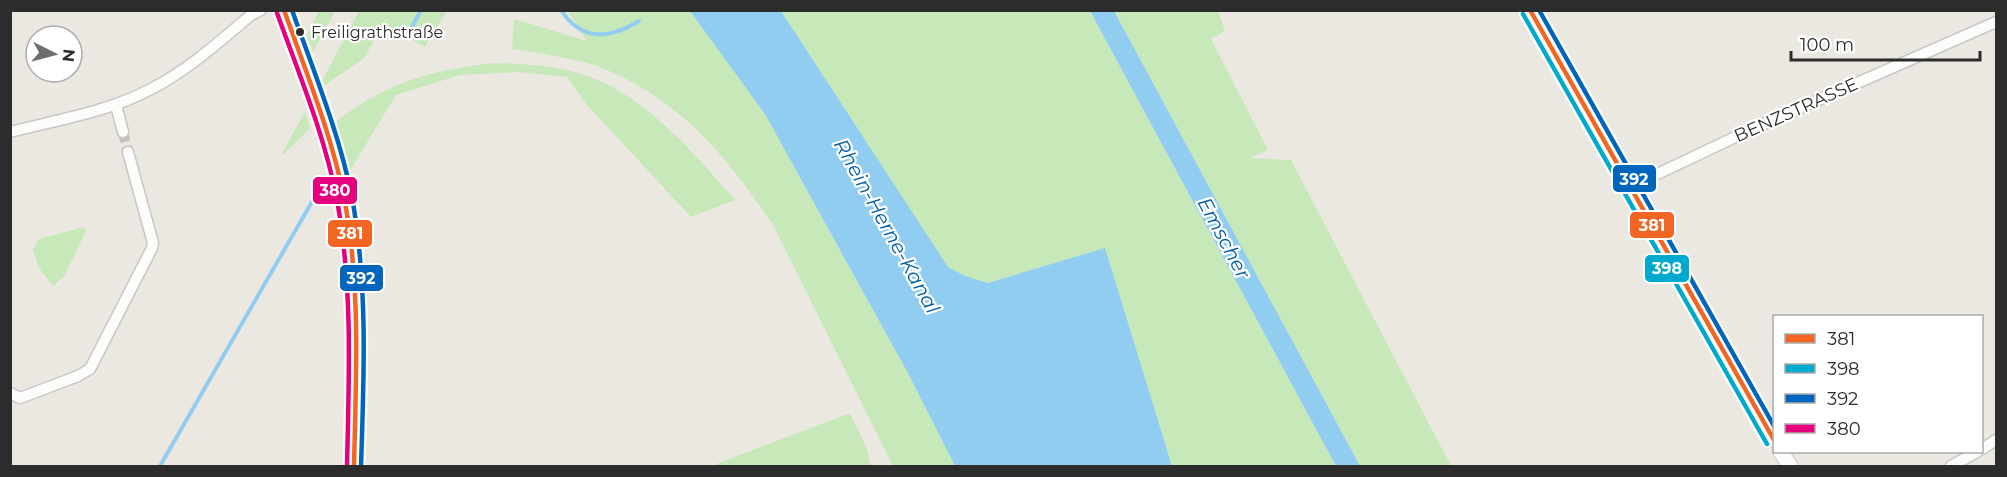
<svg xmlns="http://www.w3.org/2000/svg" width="2007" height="477" viewBox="0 0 2007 477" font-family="Montserrat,sans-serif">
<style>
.green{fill:#c7e8b9}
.water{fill:#91cdf1}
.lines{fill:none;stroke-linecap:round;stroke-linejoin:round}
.stream{stroke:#91cdf1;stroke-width:4}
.street-tunnel{stroke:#c5c2be;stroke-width:10;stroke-dasharray:10 5;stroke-linecap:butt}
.street-casing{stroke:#c8c7c7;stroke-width:13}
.secondary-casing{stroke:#c8c7c7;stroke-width:17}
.street{stroke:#fcfcfb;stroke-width:10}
.secondary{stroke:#fcfcfb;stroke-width:15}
.bus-1-casing{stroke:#fff;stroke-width:9}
.bus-2-casing{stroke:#fff;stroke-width:9}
.bus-3-casing{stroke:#fff;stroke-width:9}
.bus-4-casing{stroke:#fff;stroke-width:9}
.bus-1{stroke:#f26522;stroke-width:4.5}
.bus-2{stroke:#00a9ce;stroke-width:4.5}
.bus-3{stroke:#0065bd;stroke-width:4.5}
.bus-4{stroke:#e5007d;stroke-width:4.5}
.bus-dot{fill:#2c2c2c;stroke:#fff;stroke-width:2}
.labels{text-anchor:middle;stroke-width:4.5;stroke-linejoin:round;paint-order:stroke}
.bus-label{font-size:16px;fill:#2c2c2c;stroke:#fff;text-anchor:start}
.street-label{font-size:18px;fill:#2c2c2c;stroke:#fff}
.water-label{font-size:20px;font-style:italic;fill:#045ea8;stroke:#fff}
.line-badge{stroke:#fff;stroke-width:2}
.badge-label{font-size:16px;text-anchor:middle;font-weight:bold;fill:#fff}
</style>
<rect width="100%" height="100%" fill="#ebe8e2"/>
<g class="green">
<polygon points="319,11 335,11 313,52 307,35"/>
<polygon points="359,11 359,10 447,11 425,47 385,24 363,59 325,85 323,79"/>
<path d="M568,11H690L765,114L910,377L955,466H893L773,225C728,158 682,102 607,70C578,58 542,54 512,49L514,19L587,41Z"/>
<polygon points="781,11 1090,11 1336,466 1172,466 1105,249 988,283 965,276 947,267"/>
<polygon points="1114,11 1218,11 1225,31 1211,39 1268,150 1250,158 1291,160 1451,466 1360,466"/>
<path d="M495,63C530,64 565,66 598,80C651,103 698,157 735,200L691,217L587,105L567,77L518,72L460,75L396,95L349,172L334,124C378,85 437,68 495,63Z"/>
<polygon points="305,112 310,128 284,154 282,153"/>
<polygon points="83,227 86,231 64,276 53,286 39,268 33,249 39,239"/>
<polygon points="850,413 867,449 871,466 711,466"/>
</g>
<g class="water">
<polygon points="690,11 781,11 948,267 965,276 988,283 1105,248 1172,466 955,466 910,377 765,114"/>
<polygon points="1090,11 1114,11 1360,466 1336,466"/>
</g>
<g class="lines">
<g class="stream">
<path d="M561,10C582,42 609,39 639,21"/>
<polyline points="406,38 421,10"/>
<polyline points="160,466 317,193"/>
</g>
<polyline class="street-tunnel" points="123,132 128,152"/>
<defs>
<g id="street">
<polyline points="116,105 123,132"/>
<path d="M10,132C57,120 108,112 151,89C188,70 219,42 251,15L261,10"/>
<polyline points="1630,187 1748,131 1996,22"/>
<polyline points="10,393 20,398 78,376 90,369 152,248 153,243 128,152"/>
<polyline points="1982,449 1996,440"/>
<polyline points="1951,466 1977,452"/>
</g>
<g id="secondary">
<path d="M284,10C306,72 331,133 344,198C361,286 356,377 354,466"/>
<polyline points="1530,10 1774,440"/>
<polyline points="1781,452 1790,466"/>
</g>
</defs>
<use href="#street" class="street-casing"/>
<use href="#secondary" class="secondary-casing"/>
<use href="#street" class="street"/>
<use href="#secondary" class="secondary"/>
<defs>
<g id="bus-1">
<path d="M284,10C306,72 331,133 344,197C361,286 356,377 354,466"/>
<polyline points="1530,10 1774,440"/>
</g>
<polyline id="bus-2" points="1523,14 1767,444"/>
<g id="bus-3">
<path d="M292,10C314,72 339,133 352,197C368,286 364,377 361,466"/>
<polyline points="1539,10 1774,426"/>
</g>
<path id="bus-4" d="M277,13C299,74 325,136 337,200C353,288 349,377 347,466"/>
</defs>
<use href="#bus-1" class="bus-1-casing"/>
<use href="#bus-2" class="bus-2-casing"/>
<use href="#bus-3" class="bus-3-casing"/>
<use href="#bus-4" class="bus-4-casing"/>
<use href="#bus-1" class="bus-1"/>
<use href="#bus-2" class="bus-2"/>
<use href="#bus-3" class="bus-3"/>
<use href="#bus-4" class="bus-4"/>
</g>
<circle class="bus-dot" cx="300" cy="32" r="5"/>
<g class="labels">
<g class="bus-label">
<text x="311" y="38">Freiligrathstraße</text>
</g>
<g class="street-label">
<text transform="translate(1796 110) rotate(-24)" y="6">BENZSTRASSE</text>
</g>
<g class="water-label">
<text transform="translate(887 226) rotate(61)" y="7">Rhein-Herne-Kanal</text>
<text transform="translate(1224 238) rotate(62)" y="7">Emscher</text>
</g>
</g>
<g class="line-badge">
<rect x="1612" y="164" width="45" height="29" rx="6" fill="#0065bd"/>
<rect x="312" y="176" width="46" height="29" rx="6" fill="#e5007d"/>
<rect x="1629" y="211" width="46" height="28" rx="6" fill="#f26522"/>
<rect x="327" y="219" width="46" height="29" rx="6" fill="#f26522"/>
<rect x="1644" y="254" width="46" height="29" rx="6" fill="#00a9ce"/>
<rect x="339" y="264" width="45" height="28" rx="6" fill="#0065bd"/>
</g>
<g class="badge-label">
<text x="1634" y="185">392</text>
<text x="335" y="196">380</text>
<text x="1652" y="231">381</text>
<text x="350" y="239">381</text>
<text x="1667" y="274">398</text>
<text x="361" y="284">392</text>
</g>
<rect width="2007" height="477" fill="none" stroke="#2c2c2c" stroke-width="24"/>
<rect x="1773" y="315" width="210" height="138" fill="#ffffff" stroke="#ababab" stroke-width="1.5"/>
<rect x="1785" y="334" width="30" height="9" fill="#f26522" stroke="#ababab" stroke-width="1.5"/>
<text x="1827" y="345" font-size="18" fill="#2c2c2c">381</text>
<rect x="1785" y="364" width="30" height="9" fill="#00a9ce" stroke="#ababab" stroke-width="1.5"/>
<text x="1827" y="375" font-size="18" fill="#2c2c2c">398</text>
<rect x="1785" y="394" width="30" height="9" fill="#0065bd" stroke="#ababab" stroke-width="1.5"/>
<text x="1827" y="405" font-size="18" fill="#2c2c2c">392</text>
<rect x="1785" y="424" width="30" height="9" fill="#e5007d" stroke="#ababab" stroke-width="1.5"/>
<text x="1827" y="435" font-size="18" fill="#2c2c2c">380</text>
<g transform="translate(54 54) rotate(96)"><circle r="28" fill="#ffffff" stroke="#ababab" stroke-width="1.5"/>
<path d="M0-4.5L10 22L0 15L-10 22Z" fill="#6f6e6c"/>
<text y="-9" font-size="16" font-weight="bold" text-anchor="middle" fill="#2c2c2c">N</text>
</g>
<path d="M1791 51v9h189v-9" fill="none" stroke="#2c2c2c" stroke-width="3"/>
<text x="1800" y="51" font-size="18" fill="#2c2c2c" stroke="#ffffff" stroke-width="4.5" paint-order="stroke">100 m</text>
</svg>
